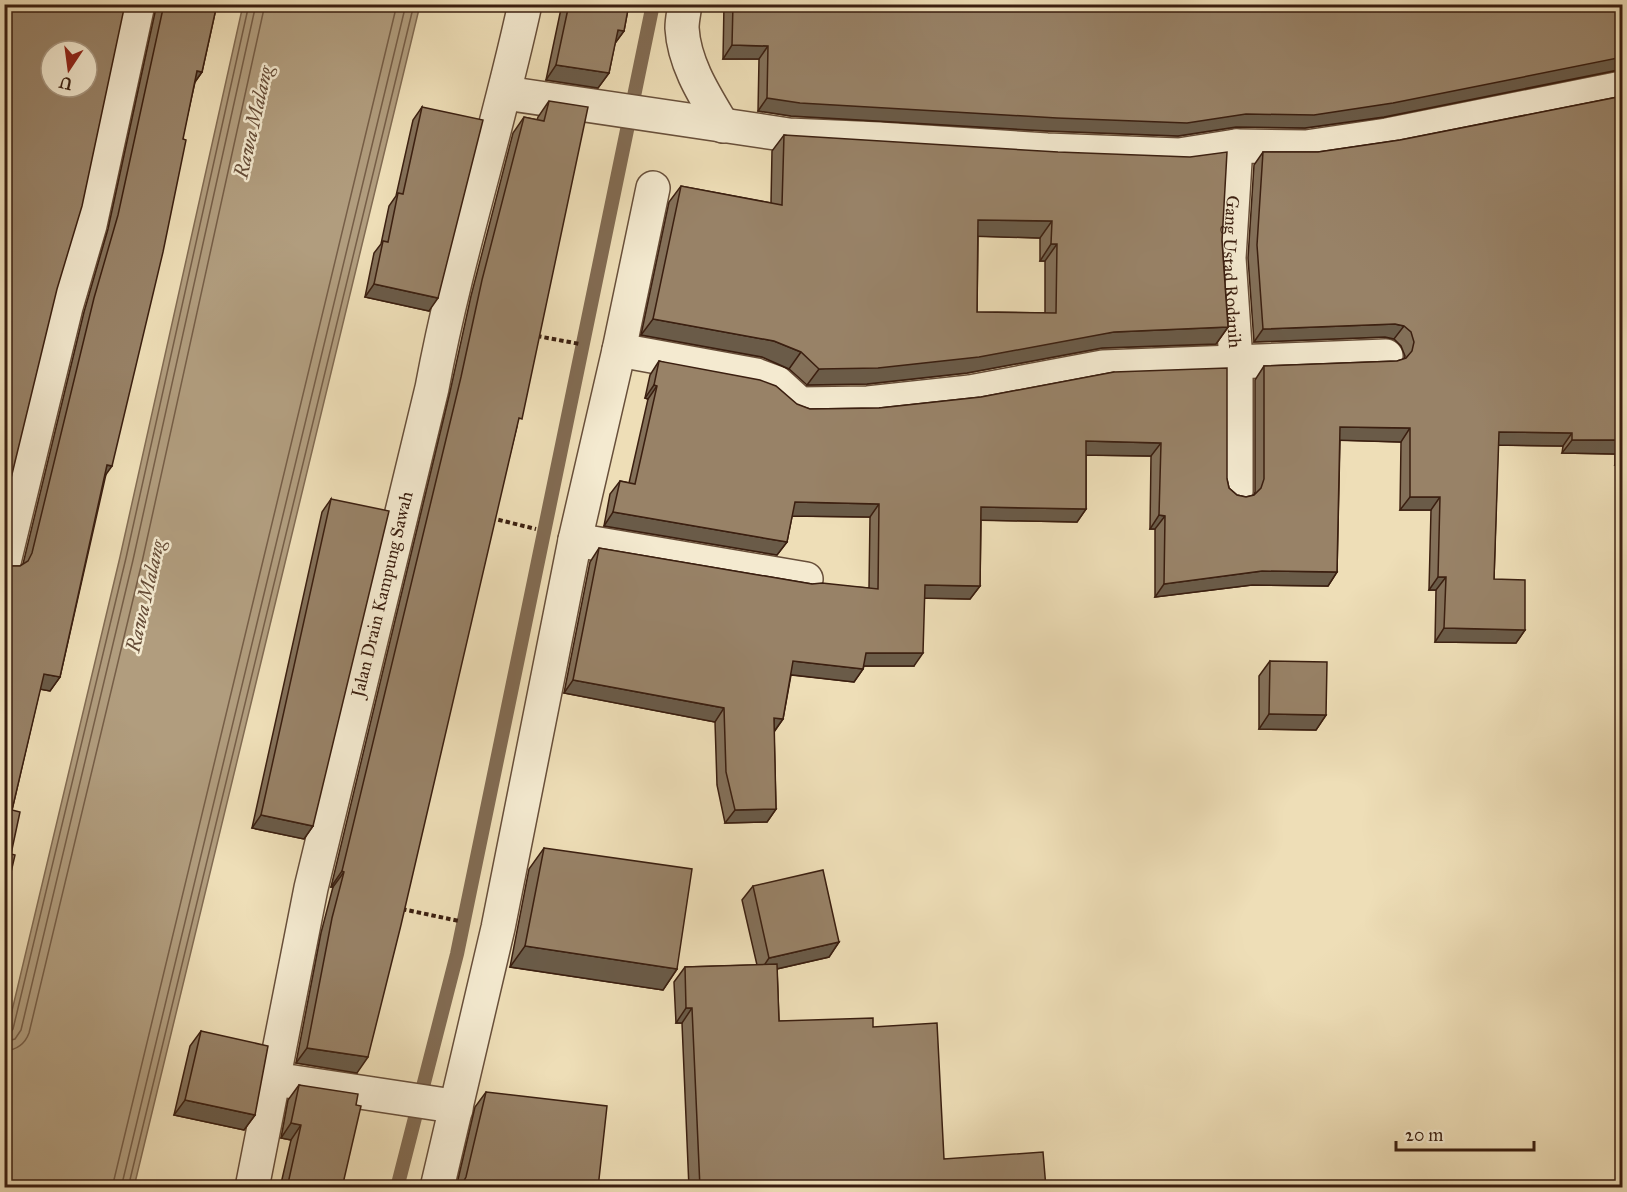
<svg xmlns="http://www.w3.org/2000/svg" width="1627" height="1192" font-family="'IM FELL Great Primer',serif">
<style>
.water{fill:#b19d7e;stroke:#826b52;stroke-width:1.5}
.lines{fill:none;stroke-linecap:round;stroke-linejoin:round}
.shore{stroke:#765e47;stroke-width:1.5}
.stream{stroke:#826b52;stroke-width:14}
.minor-casing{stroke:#684f3a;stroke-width:36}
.path{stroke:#3b1f10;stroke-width:4;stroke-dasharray:4.5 3;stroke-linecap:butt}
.minor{stroke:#f4ead0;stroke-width:33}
.wall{fill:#837059;stroke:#3b1f10;stroke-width:1.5;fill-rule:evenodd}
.shaded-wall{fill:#6a5b48;stroke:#3b1f10;stroke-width:1.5}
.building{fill:#988267;stroke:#3b1f10;stroke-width:1.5;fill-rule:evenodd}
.labels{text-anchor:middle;stroke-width:5;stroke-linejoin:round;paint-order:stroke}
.street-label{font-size:18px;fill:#3b1f10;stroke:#f4ead0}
.water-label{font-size:20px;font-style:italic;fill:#644b36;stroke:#f4ead0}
</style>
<rect width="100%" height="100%" fill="#eedeb7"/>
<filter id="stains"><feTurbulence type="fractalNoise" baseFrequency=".00333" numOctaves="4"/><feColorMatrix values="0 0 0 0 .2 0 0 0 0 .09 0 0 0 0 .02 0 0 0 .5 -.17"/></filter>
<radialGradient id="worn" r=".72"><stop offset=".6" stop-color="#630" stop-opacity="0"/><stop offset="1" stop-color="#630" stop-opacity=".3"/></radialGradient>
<path class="water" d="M243 5H420L134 1187H5V1040L120 557Z"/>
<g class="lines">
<g class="shore">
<path d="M4 1034 10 1033 13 1029 126 558 249 4"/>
<path d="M4 1042 15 1039 21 1030 133 560 256 4"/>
<path d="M4 1051C17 1050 25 1044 29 1033L142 562 265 4"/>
<path d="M112 1188 397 4"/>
<path d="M121 1188 406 4"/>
<path d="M128 1188 414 4"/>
</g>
<path class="stream" d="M397 1188 457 954 653 4"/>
<g class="minor-casing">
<g id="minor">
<path d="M685 4C684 12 682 20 682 28 684 64 705 96 723 126"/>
<path d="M505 93 789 135 879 139 1047 150 1179 155 1236 146 1306 147 1387 135 1622 88"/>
<path id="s1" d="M1236 146 1229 258 1236 361V492"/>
<path d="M619 350 756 375 777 383 800 404 868 403 970 392 1103 367 1386 356"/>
<path d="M575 540 806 579"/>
<path d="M4 562 66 307 90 225 138 4"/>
<path d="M274 1079 446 1105 456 1109"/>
<path id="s2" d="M252 1188 311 888 432 388C456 258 497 133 525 4"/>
<path d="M437 1188 498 928 575 540 619 350 653 188"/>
</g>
</g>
<g class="path">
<path d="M537 336 580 344"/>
<path d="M491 518 536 529"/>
<path d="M402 909 459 921"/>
</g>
<use href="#minor" class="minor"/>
</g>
<g class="wall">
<path d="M156 4H217L202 72 195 82 60 677 50 691 40 689 12 810 11 854 9 566H20L23 564 84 312 108 229 156 8Z"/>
<path d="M562 4H629L624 31 615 43 609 73 598 88 546 80Z"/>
<path d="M724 4H1623V70H1618L1384 117 1305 128 1236 127 1178 136 1048 131 791 116 758 111 759 59H723Z"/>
<path d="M1623 96V465H1615V454L1562 453 1563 446 1498 445 1494 579 1525 630 1516 643 1435 642 1436 590H1429L1431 510H1400L1401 442 1340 440 1337 572 1328 586 1252 585 1155 597V529H1150L1151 456 1086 455V509L1077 522 981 520 980 586 970 599 924 598 914 666H864L863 669 854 682 791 675 783 719 774 732 776 809 767 822 725 823 717 785 715 722 564 693 590 562 599 548 812 584 869 588 870 517 792 516 787 542 777 555 604 526 610 494 620 481 629 483 648 399 645 398 650 375 659 361 810 409 879 408 981 397 1114 372 1227 479 1229 488 1237 495 1246 497 1254 495 1255 492V380L1264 366 1397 361 1404 359 1405 356 1401 346 1394 339 1385 337 1254 342 1248 258 1254 165 1263 152H1318L1400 140Z"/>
<path d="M549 101 517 426 357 1073 296 1063 321 933 333 887H331L450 392 471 296 513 133 524 117 537 120 538 117Z"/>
<path d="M422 107 429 311 365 297 374 253 381 244 389 206 396 196 413 120Z"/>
<path d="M784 135 1222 241 1228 327 1216 344 1102 348 967 373 867 384 807 385 789 369 762 357 641 335 669 202 681 186 771 203 772 151ZM978 236 1040 238V261H1045V313L977 312Z"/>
<path d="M331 499 313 826 304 839 252 828 322 512Z"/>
<path d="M1270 661 1326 715 1316 730 1259 729V676Z"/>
<path d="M544 848 677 969 663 990 510 967 529 869Z"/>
<path d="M753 886 839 942 829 957 777 969 779 1021 873 1027 944 1159 1046 1188H689L682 1023H676L674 982 685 967 757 965 742 900Z"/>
<path d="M201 1031 255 1115 244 1130 174 1115 190 1046Z"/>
<path d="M299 1085 356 1105 342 1188H280L291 1140 281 1138 288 1100Z"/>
<path d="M486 1092 598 1188H456L475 1107Z"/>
</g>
<g class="shaded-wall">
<path d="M618 30 624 31 613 46Z"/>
<path d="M732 45 768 46 759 59H723Z"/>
<path d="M1623 57V70H1618L1384 117 1305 128 1236 127 1178 136 1048 131 791 116 758 111 767 98Z"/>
<path d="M556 65 609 73 598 88 546 80Z"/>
<path d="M197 71 202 72 192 86Z"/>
<path d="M978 220 1052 221 1040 238 967 236Z"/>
<path d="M1051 244H1057L1045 261H1040Z"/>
<path d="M374 284 438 298 429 311 365 297Z"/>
<path d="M653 319 774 341 801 352 789 369 762 357 641 335Z"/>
<path d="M1395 324 1404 326 1394 339 1385 337 1254 342 1263 329Z"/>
<path d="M1228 327 1216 344 1102 348 967 373 867 384 807 385 819 369 1114 332Z"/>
<path d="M654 385 657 386 648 399 645 398Z"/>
<path d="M1340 427 1410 428 1401 442 1331 440Z"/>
<path d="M1499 432 1572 433 1563 446 1489 445Z"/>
<path d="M1572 440H1623V443L1615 454 1562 453Z"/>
<path d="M1086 441 1161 443 1151 456 1077 455Z"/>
<path d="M1623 454V465H1615Z"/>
<path d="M107 465 112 466 102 480Z"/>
<path d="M1410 497H1440L1431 510H1400Z"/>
<path d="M795 502 879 504 870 517 786 516Z"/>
<path d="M981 507 1086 509 1077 522 971 520Z"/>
<path d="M613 512 787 542 777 555 604 526Z"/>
<path d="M1159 515 1165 516 1155 529H1150Z"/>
<path d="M1262 571 1337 572 1328 586 1252 585 1155 597 1164 584Z"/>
<path d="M1438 577H1446L1436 590H1429Z"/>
<path d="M925 585 980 586 970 599 915 598Z"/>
<path d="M1444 628 1525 630 1516 643 1435 642Z"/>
<path d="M866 653H923L914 666H857Z"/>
<path d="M793 661 863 669 854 682 784 674Z"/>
<path d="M44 674 60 677 50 691 34 688Z"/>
<path d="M573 680 724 708 715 722 564 693Z"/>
<path d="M1269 714 1326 715 1316 730 1259 729Z"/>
<path d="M774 718 783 719 773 733Z"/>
<path d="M776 809 767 822 725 823 735 810Z"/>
<path d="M261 815 313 826 304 839 252 828Z"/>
<path d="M342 871 344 872 333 887H331Z"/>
<path d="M839 942 829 957 759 973 769 958Z"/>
<path d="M525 946 677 969 663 990 510 967Z"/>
<path d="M686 1008H692L682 1023H676Z"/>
<path d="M307 1048 368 1057 357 1073 296 1063Z"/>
<path d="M185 1100 255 1115 244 1130 174 1115Z"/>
<path d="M291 1123 301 1125 291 1140 281 1138Z"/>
</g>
<g class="building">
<path d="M4 4H125L82 206 57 289 4 507ZM51 51H87V87H51Z"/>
<path d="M164 4H217L202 72 197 71 183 139 186 140 163 252 112 466 107 465 60 677 44 674 12 810 20 812 11 854 15 855 6 894 4 893V564L9 566H20L28 561 32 553 94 298 118 215Z"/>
<path d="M569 4H629L624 31 618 30 609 73 556 65Z"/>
<path d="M733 4H1623V57L1393 103 1314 115 1246 114 1187 123 1057 118 800 103 767 98 768 46 732 45Z"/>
<path d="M1623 96V440H1572V433L1499 432 1494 579 1525 580V630L1444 628 1446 577H1438L1440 497H1410V428L1340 427 1337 572 1262 571 1164 584 1165 516 1159 515 1161 443 1086 441V509L981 507 980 586 925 585 923 653H866L863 669 793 661 783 719 774 718 776 809 735 810 726 772 724 708 573 680 599 548 812 584 822 583 878 589 879 504 795 502 787 542 613 512 620 481 635 484 657 386 654 385 659 361 760 380 776 386 797 404 810 409 879 408 981 397 1114 372 1227 368V479L1229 488 1237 495 1246 497 1254 495 1261 488 1264 479V366L1397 361 1406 358 1412 351 1414 342 1411 332 1404 326 1395 324 1263 329 1257 245 1263 152H1318L1400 140Z"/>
<path d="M549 101 588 107 522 419 519 418 401 925 368 1057 307 1048 332 918 344 872 342 871 461 377 482 280 524 117 544 121Z"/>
<path d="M422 107 483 120 438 298 374 284 383 241 388 242 398 193 403 194Z"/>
<path d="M784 135 1058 152 1190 157 1227 152 1222 241 1228 327 1114 332 979 357 878 368 819 369 801 352 774 341 653 319 681 186 782 205ZM978 220 1052 221 1051 244H1057L1056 313 977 312Z"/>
<path d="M331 499 389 511 313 826 261 815Z"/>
<path d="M1270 661 1327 662 1326 715 1269 714Z"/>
<path d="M544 848 692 869 677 969 525 946Z"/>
<path d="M823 870 839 942 769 958 753 886Z"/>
<path d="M777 964 779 1021 873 1018V1027L937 1023 944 1159 1043 1152 1046 1188H700L692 1008H686L685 967Z"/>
<path d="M201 1031 268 1046 255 1115 185 1100Z"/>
<path d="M299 1085 358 1094 356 1105 361 1106 342 1188H287L301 1125 291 1123Z"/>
<path d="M486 1092 607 1106 598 1188H458L461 1186 466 1177Z"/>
</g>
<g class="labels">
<g class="street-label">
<text dy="6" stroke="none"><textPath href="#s1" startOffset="126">Gang Ustad Rodanih</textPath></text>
<text dy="6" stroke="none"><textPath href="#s2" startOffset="608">Jalan Drain Kampung Sawah</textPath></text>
</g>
<g class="water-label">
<text transform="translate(253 122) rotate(-77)" y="7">Rawa Malang</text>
<text transform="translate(145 596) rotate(-77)" y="7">Rawa Malang</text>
</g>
</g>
<rect width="1627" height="1192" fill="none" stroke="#eedeb7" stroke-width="24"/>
<rect x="6" y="6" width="1615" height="1180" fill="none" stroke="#3b1f10" stroke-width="3"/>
<rect x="12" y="12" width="1603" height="1168" fill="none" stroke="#3b1f10" stroke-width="1.5"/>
<g transform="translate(69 69) rotate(193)"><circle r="28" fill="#f4ead0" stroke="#aa9983" stroke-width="1.5"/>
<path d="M0-4.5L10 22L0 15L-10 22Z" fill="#8f2418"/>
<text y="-9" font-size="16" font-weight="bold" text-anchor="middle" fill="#3b1f10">U</text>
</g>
<path d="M1396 1141v9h138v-9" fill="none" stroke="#3b1f10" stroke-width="3"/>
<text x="1405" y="1141" font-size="18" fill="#3b1f10" stroke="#f4ead0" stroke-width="4.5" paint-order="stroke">20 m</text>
<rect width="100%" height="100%" filter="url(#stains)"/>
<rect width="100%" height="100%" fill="url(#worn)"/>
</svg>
